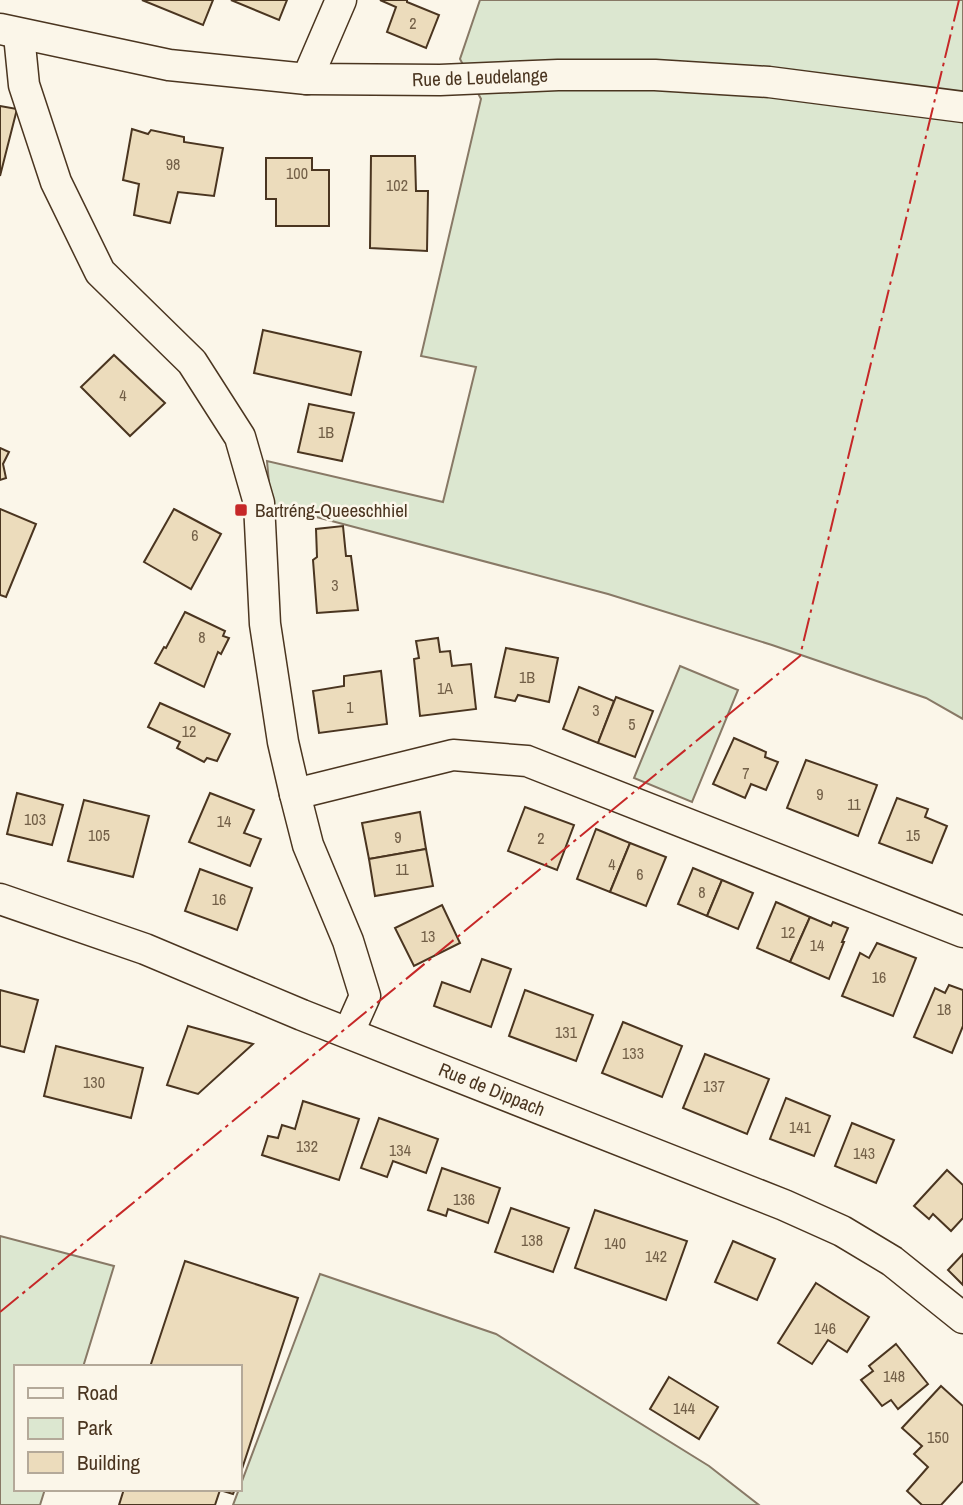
<svg xmlns="http://www.w3.org/2000/svg" width="963" height="1505" font-family="'Archivo Narrow',sans-serif">
<style>
.green{fill:#dce7d0;stroke:#887966;stroke-width:2}
.building{fill:#ecdcbc;stroke:#4a3520;stroke-width:2}
.lines{fill:none;stroke-linecap:round;stroke-linejoin:round}
.minor-casing{stroke:#4a3520;stroke-width:33}
.minor{stroke:#fbf6e9;stroke-width:30}
.power{stroke:#c62828;stroke-width:2;stroke-dasharray:24 5 3.5 5;stroke-linecap:butt}
.poi-dot{fill:#c62828;stroke:#fbf6e9;stroke-width:2.5}
.labels{text-anchor:middle;stroke-width:5;stroke-linejoin:round;paint-order:stroke}
.number-label{font-size:16px;fill:#725f47}
.street-label{font-size:19px;fill:#4a3520;stroke:#fbf6e9}
.poi-label{font-size:19px;fill:#4a3520;stroke:#fbf6e9;text-anchor:start}
</style>
<rect width="100%" height="100%" fill="#fbf6e9"/>
<g class="green">
<path d="M480 0H963V719L926 698 772 645 608 594 271 505 267 461 443 502 476 367 421 356 481 99 460 59Z"/>
<path d="M680 666 738 690 692 802 634 778Z"/>
<path d="M0 1236 114 1266 83 1367H16V1489H45L40 1505H0Z"/>
<path d="M320 1274 496 1334 709 1466 759 1505H233Z"/>
</g>
<g class="building">
<path d="M142 0H213L203 25Z"/>
<path d="M231 0H287L279 20Z"/>
<path d="M380 0H407V2L439 15 426 48 387 32 396 7Z"/>
<path d="M0 106 17 109 0 176Z"/>
<path d="M132 129 148 134 151 130 184 137V142L223 148 214 196 178 192 170 223 134 215 139 184 123 180Z"/>
<path d="M371 156H415L416 191H428L427 251 370 248Z"/>
<path d="M266 158H312V170H329V226H276V199H266Z"/>
<path d="M263 330 361 352 351 395 254 373Z"/>
<path d="M114 355 165 403 130 436 81 387Z"/>
<path d="M309 404 354 413 342 461 298 452Z"/>
<path d="M0 448 9 452 3 464 6 478 0 480Z"/>
<path d="M0 509 36 524 6 597 0 595Z"/>
<path d="M174 509 221 534 191 589 144 562Z"/>
<path d="M343 526 346 556H351L358 610 317 613 313 560 317 557 316 529Z"/>
<path d="M185 612 225 631 223 636 229 638 221 654 218 652 204 687 155 663 164 647 166 648Z"/>
<path d="M438 638 440 652 450 651 452 666 471 664 476 709 420 716 414 659 419 658 416 641Z"/>
<path d="M506 648 558 658 549 702 518 695 515 701 495 697Z"/>
<path d="M381 671 387 724 319 733 313 691 344 686V676Z"/>
<path d="M579 687 614 701 598 743 563 729Z"/>
<path d="M616 697 653 711 635 757 598 743Z"/>
<path d="M160 703 230 734 217 761 207 758 204 762 177 748 180 742 148 727Z"/>
<path d="M734 738 766 752 765 757 778 762 766 790 751 784 745 798 713 784Z"/>
<path d="M806 760 877 785 858 836 787 808Z"/>
<path d="M17 793 63 805 52 845 7 834Z"/>
<path d="M210 793 254 810 244 833 261 839 250 866 189 842Z"/>
<path d="M897 798 928 809 925 817 947 826 932 863 879 843Z"/>
<path d="M84 800 149 816 133 877 68 861Z"/>
<path d="M525 807 574 825 557 870 508 851Z"/>
<path d="M420 812 426 849 369 859 362 823Z"/>
<path d="M596 829 630 843 610 892 577 879Z"/>
<path d="M630 843 666 857 646 906 610 892Z"/>
<path d="M426 849 433 886 375 896 369 859Z"/>
<path d="M693 868 722 880 707 916 678 904Z"/>
<path d="M200 869 252 888 237 930 185 911Z"/>
<path d="M722 880 753 893 738 929 707 916Z"/>
<path d="M776 902 810 917 790 962 757 948Z"/>
<path d="M442 905 460 943 414 966 395 928Z"/>
<path d="M810 917 831 926 833 922 848 928 842 942H844L829 979 790 962Z"/>
<path d="M877 943 916 958 893 1016 842 996 860 953 869 958Z"/>
<path d="M482 959 511 969 491 1027 434 1006 442 982 470 992Z"/>
<path d="M949 985 963 990V1026L952 1053 914 1037 935 988 945 993Z"/>
<path d="M0 990 38 1000 24 1052 0 1046Z"/>
<path d="M525 990 593 1015 576 1061 509 1036Z"/>
<path d="M623 1022 682 1046 662 1097 602 1073Z"/>
<path d="M188 1026 253 1044 198 1094 167 1085Z"/>
<path d="M56 1046 143 1068 131 1118 44 1096Z"/>
<path d="M705 1054 769 1079 747 1134 683 1108Z"/>
<path d="M786 1098 830 1116 814 1156 770 1139Z"/>
<path d="M303 1101 359 1119 339 1180 262 1155 268 1136 278 1138 282 1125 295 1129Z"/>
<path d="M379 1118 438 1139 426 1173 393 1161 387 1177 361 1168Z"/>
<path d="M852 1123 894 1140 876 1183 835 1166Z"/>
<path d="M442 1168 500 1188 488 1223 448 1209 446 1216 428 1210Z"/>
<path d="M947 1170 963 1185V1218L951 1231 933 1214 929 1219 914 1206Z"/>
<path d="M511 1208 569 1228 553 1272 495 1252Z"/>
<path d="M595 1210 687 1241 666 1300 575 1268Z"/>
<path d="M733 1241 775 1259 757 1300 715 1282Z"/>
<path d="M963 1254V1285L948 1270Z"/>
<path d="M185 1261 298 1298 240 1475V1367H150Z"/>
<path d="M816 1283 869 1317 847 1352 828 1340 812 1364 778 1343Z"/>
<path d="M896 1344 928 1384 898 1409 891 1400 882 1406 861 1380 873 1371 869 1366Z"/>
<path d="M669 1377 718 1407 699 1439 650 1409Z"/>
<path d="M941 1386 963 1406V1481L941 1505H922L907 1491 928 1467 914 1454 922 1446 902 1428Z"/>
<path d="M124 1489H235L233 1494 220 1490 215 1505H119Z"/>
</g>
<g class="lines">
<g class="minor-casing">
<g id="minor">
<path d="M0 29 169 65 307 79 440 80 558 75H655L769 82 963 107"/>
<path d="M19 35 24 85 56 182 100 272 192 362 240 437 259 503 265 624 283 742 295 794 308 845 348 941 365 996 349 1032"/>
<path d="M307 79 341 0"/>
<path d="M295 794 453 755 527 761 963 932"/>
<path d="M0 899 145 949 302 1015 784 1205 842 1231 892 1261 963 1318"/>
</g>
</g>
<use href="#minor" class="minor"/>
<path class="power" d="M0 1312 800 656 959 0"/>
</g>
<rect class="poi-dot" x="234" y="503" width="14" height="14" rx="3.5"/>
<g class="labels">
<g class="number-label">
<text x="413" y="29">2</text>
<text x="173" y="170">98</text>
<text x="297" y="179">100</text>
<text x="397" y="191">102</text>
<text x="123" y="401">4</text>
<text x="326" y="438">1B</text>
<text x="195" y="541">6</text>
<text x="335" y="591">3</text>
<text x="202" y="643">8</text>
<text x="527" y="683">1B</text>
<text x="445" y="694">1A</text>
<text x="350" y="713">1</text>
<text x="596" y="716">3</text>
<text x="632" y="730">5</text>
<text x="189" y="737">12</text>
<text x="746" y="779">7</text>
<text x="820" y="800">9</text>
<text x="854" y="810">11</text>
<text x="35" y="825">103</text>
<text x="224" y="827">14</text>
<text x="99" y="841">105</text>
<text x="913" y="841">15</text>
<text x="398" y="843">9</text>
<text x="541" y="844">2</text>
<text x="612" y="870">4</text>
<text x="402" y="875">11</text>
<text x="640" y="880">6</text>
<text x="702" y="898">8</text>
<text x="219" y="905">16</text>
<text x="788" y="938">12</text>
<text x="428" y="942">13</text>
<text x="817" y="951">14</text>
<text x="879" y="983">16</text>
<text x="944" y="1015">18</text>
<text x="566" y="1038">131</text>
<text x="633" y="1059">133</text>
<text x="94" y="1088">130</text>
<text x="714" y="1092">137</text>
<text x="800" y="1133">141</text>
<text x="307" y="1152">132</text>
<text x="400" y="1156">134</text>
<text x="864" y="1159">143</text>
<text x="464" y="1205">136</text>
<text x="532" y="1246">138</text>
<text x="615" y="1249">140</text>
<text x="656" y="1262">142</text>
<text x="825" y="1334">146</text>
<text x="894" y="1382">148</text>
<text x="684" y="1414">144</text>
<text x="938" y="1443">150</text>
</g>
<g class="street-label">
<text transform="translate(480 77) rotate(-2)" y="7">Rue de Leudelange</text>
<text transform="translate(492 1089) rotate(22)" y="7">Rue de Dippach</text>
</g>
<g class="poi-label">
<text x="255" y="517">Bartréng-Queeschhiel</text>
</g>
</g>
<rect x="14" y="1365" width="228" height="126" fill="#fbf6e9" stroke="#b4a999" stroke-width="2"/>
<rect x="28" y="1388" width="35" height="10" fill="#fbf6e9" stroke="#b4a999" stroke-width="2"/>
<text x="77" y="1400" font-size="21" fill="#4a3520">Road</text>
<rect x="28" y="1418" width="35" height="21" fill="#dce7d0" stroke="#b4a999" stroke-width="2"/>
<text x="77" y="1435" font-size="21" fill="#4a3520">Park</text>
<rect x="28" y="1452" width="35" height="21" fill="#ecdcbc" stroke="#b4a999" stroke-width="2"/>
<text x="77" y="1470" font-size="21" fill="#4a3520">Building</text>
</svg>
